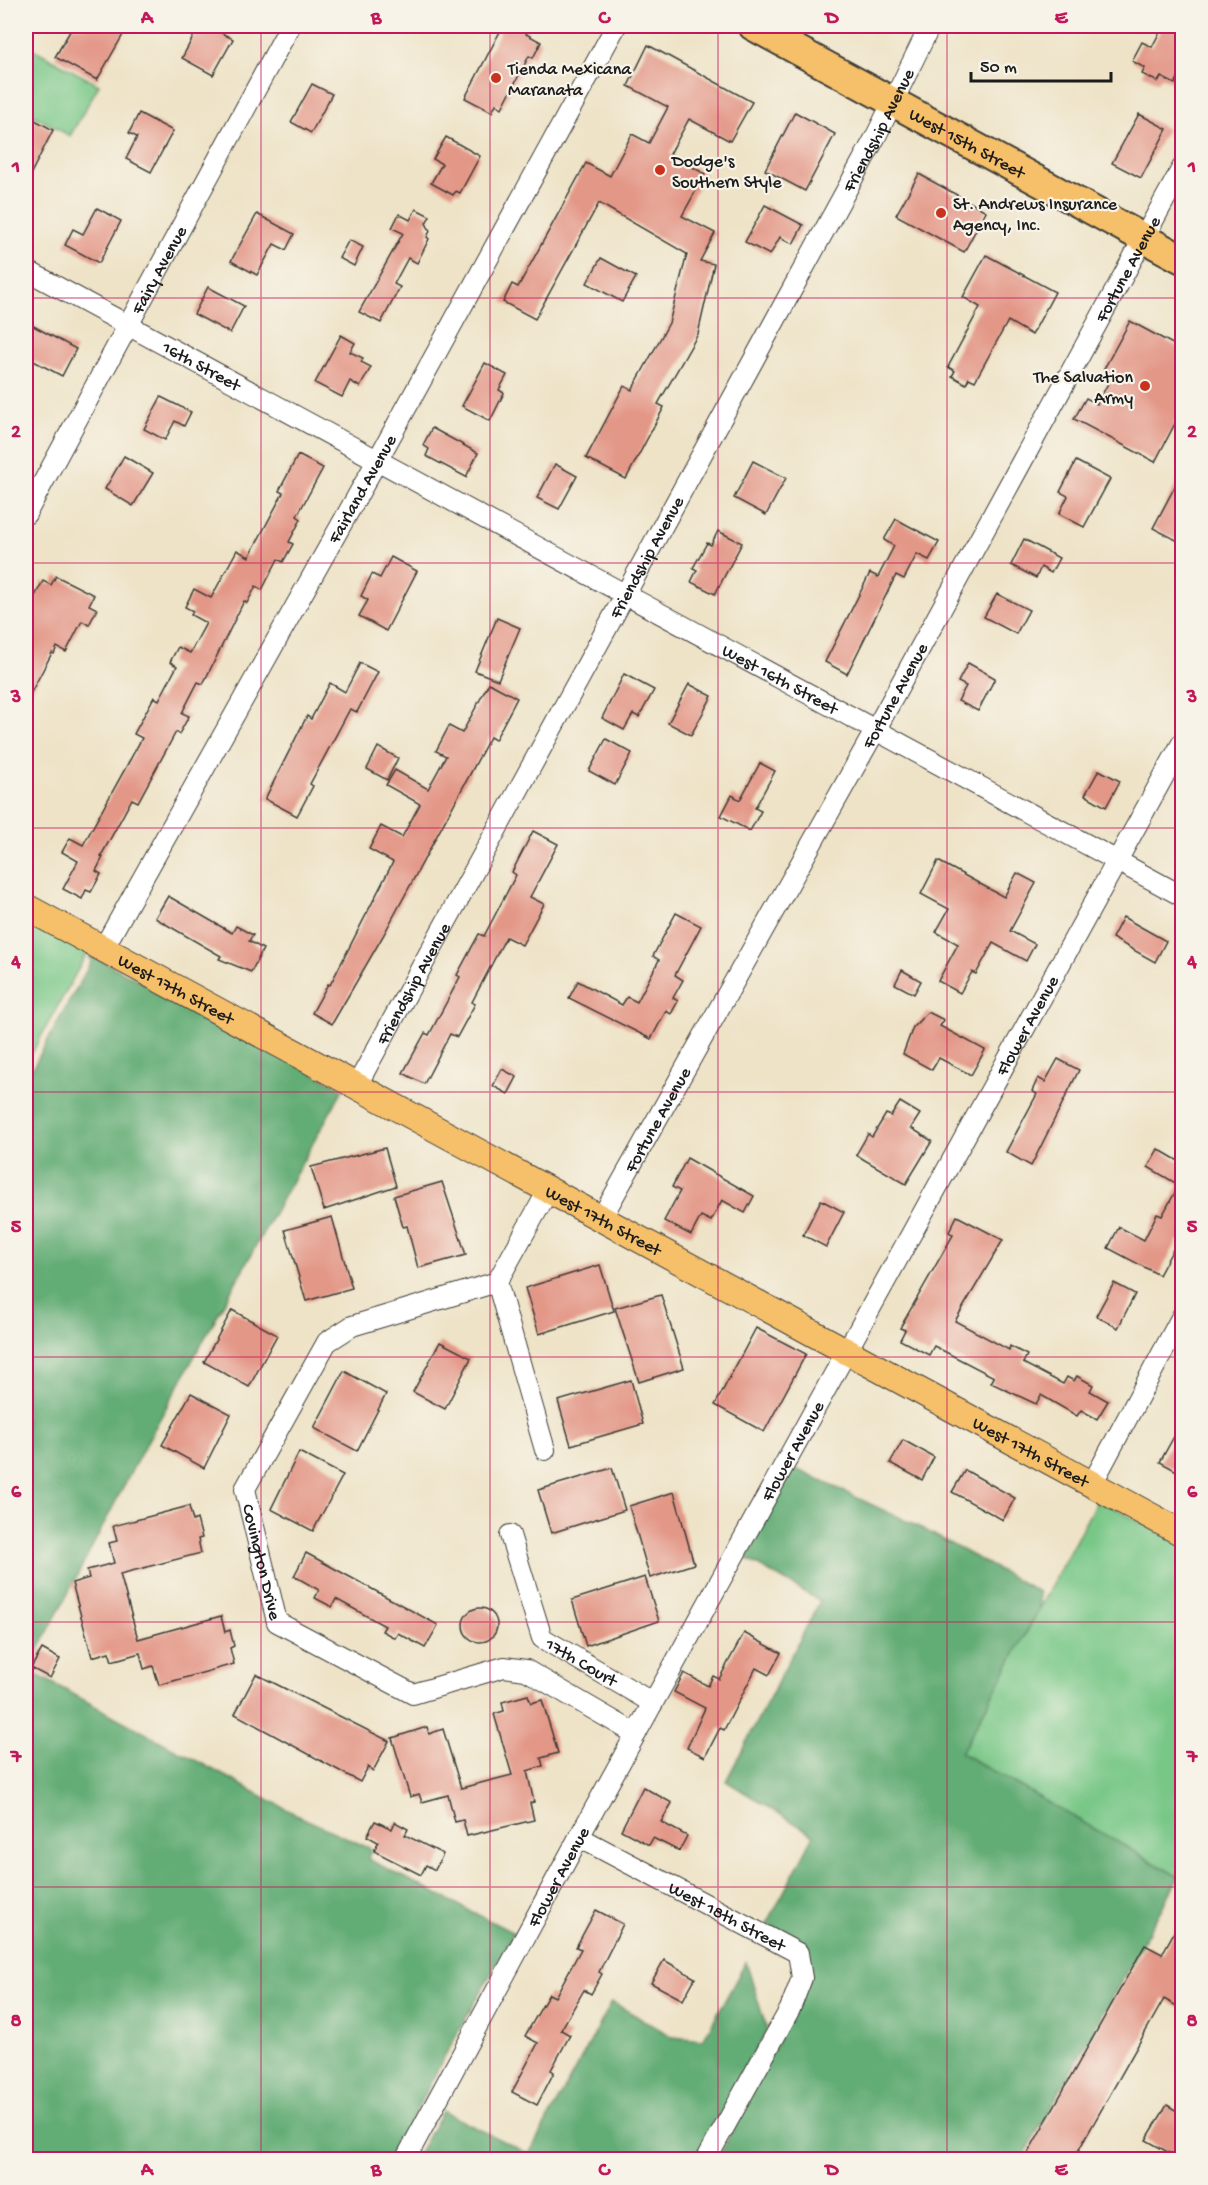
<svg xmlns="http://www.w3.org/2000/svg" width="1208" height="2185" font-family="'Gochi Hand',sans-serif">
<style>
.green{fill:#78c787;stroke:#4a7252;stroke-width:1.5}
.forest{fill:#62ac74;stroke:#3f6448;stroke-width:1.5}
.building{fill:#e39787}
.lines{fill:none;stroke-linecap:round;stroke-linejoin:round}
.minor-casing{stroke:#3c3a36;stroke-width:22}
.major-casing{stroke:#3c3a36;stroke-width:28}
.highway-casing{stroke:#3c3a36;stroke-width:32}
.minor{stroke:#fff;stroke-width:20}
.major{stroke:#f6c06b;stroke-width:26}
.highway{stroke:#f6c06b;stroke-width:28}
.grid{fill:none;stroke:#c2185b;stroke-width:1.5;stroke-opacity:0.55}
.poi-dot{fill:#c8321e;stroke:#f7f3e8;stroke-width:2}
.labels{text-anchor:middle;stroke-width:4.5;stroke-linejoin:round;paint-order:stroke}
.poi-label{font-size:18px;fill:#1c1c1c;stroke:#f7f3e8;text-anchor:start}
.street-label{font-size:18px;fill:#1c1c1c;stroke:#f7f3e8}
.neatline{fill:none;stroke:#c2185b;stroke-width:2}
.grid-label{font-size:20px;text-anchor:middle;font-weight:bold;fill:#c2185b}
</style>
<rect width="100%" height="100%" fill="#f7f3e8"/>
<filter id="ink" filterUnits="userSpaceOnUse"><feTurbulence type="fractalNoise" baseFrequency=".0167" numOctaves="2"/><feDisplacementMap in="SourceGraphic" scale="12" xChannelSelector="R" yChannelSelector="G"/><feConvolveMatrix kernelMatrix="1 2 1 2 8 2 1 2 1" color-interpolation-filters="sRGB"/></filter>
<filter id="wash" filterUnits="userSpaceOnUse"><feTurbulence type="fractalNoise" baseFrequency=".008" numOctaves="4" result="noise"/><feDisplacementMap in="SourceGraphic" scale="24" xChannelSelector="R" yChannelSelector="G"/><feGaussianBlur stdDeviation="1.35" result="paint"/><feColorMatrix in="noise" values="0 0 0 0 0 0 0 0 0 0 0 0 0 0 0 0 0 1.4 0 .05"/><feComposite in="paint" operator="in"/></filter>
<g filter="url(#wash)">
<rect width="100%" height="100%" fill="#eee3c7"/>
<g class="green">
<path d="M26 45 99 85 70 136 26 111Z"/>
<path d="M26 917 88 951 26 1064Z"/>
<path d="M1098 1499 1182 1545V1872L1179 1877 961 1753Z"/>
</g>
<g class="forest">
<path d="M89 954 343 1089 142 1451 28 1670 303 1818 371 1849 368 1859 514 1933 443 2059 391 2159 26 2160V1080L91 962Z"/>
<path d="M794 1468 923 1529 1039 1592V1609L961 1753 1179 1877 1022 2159 717 2160 812 1975C805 1937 799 1941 767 1924L814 1835 726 1781 820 1601 744 1557Z"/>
<path d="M746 1962 767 2030 696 2159 415 2160 442 2111 529 2154 612 2002 673 2037 703 2040Z"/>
</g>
<g id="blocks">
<g class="building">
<path d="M73 26H128L97 80 55 57Z"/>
<path d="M199 26H208L233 39 213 75 182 58Z"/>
<path d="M503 26H520L528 30 526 34 541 42 533 58 529 56 502 108 496 104 492 112 465 98Z"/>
<path d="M1163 26H1182V70L1175 84 1161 77 1158 82 1142 74 1145 68 1132 61 1142 42 1152 47Z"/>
<path d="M648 45 752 102 730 141 689 119 670 154 705 174 682 216 715 233 700 261 714 264 698 334 658 404 664 407 626 479 586 458 624 386 632 390 669 323 687 254 599 203 535 319 503 302 512 284 518 287 586 163 610 176 632 134 649 143 668 107 628 86Z"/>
<path d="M312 84 332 94 311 133 291 122Z"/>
<path d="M795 112 835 134 805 191 765 170Z"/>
<path d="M139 113 173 131 151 172 126 159 137 137 129 133Z"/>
<path d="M1139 114 1167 129 1141 178 1112 163Z"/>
<path d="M26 115 53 130 26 183Z"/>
<path d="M446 137 480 156 460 193 456 191 453 195 431 183 442 164 433 159Z"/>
<path d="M919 174 986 211 964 252 896 215Z"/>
<path d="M765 205 803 225 793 244 780 237 770 255 745 242Z"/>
<path d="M97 208 121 221 99 263 65 245 73 229 83 234Z"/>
<path d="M416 209 430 216 426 223 430 231 427 237 429 239 417 263 408 258 394 284 400 287 381 323 359 312 403 233 392 228 399 214 410 220Z"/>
<path d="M257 214 294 234 286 250 274 244 257 275 231 261Z"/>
<path d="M349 240 363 247 354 266 339 258Z"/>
<path d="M986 255 1055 292 1032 335 1008 321 975 381 969 378 966 384 952 376 955 371 948 367 980 307 963 297Z"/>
<path d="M601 258 636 277 622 302 587 283Z"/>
<path d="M208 287 244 306 230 333 194 314Z"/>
<path d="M1130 321 1182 349V410L1155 462 1074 419 1086 398 1097 404 1113 374 1104 369Z"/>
<path d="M26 322 76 349 62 376 26 357Z"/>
<path d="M341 335 355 343 350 352 363 358 361 362 371 367 360 387 350 381 342 397 315 383Z"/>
<path d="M485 363 507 375 499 390 504 393 490 421 462 406Z"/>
<path d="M161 397 191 412 184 426 175 421 165 440 144 429Z"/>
<path d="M432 428 478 453 466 477 426 456 429 449 423 445Z"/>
<path d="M298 455 323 468 297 516 301 519 289 542 293 544 283 562 278 559 262 590 256 586 247 603 244 601 203 684 198 682 182 713 189 716 179 734 176 732 138 802 132 799 101 856 103 857 96 871 101 874 91 892 86 890 82 899 63 889 78 861 62 852 70 838 83 845 142 738 134 734 154 697 159 700 177 666 170 662 178 647 190 653 206 623 191 615 193 611 185 607 194 589 211 598 237 550 249 557 283 493 279 491Z"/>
<path d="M124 456 153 473 133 506 105 489Z"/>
<path d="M753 461 786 478 766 515 734 498Z"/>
<path d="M1076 461 1110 479 1084 527 1059 514 1068 496 1060 492Z"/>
<path d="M555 464 577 476 559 509 537 498Z"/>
<path d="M1182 473V543L1153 528Z"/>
<path d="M896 519 939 542 929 560 917 554 904 579 896 575 847 674 825 662 870 573 878 577 894 546 884 540Z"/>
<path d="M718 531 742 543 715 594 691 582 697 570 693 568 707 543 711 545Z"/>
<path d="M1024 539 1059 558 1051 573 1041 567 1036 578 1011 565Z"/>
<path d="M391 557 417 571 386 631 359 616 368 600 361 596 372 574 380 578Z"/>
<path d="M56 576 94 595 89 605 97 609 89 625 82 621 66 652 57 647 54 654 52 653 26 702V613L43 581 51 585Z"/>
<path d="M997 594 1029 610 1016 634 984 617Z"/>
<path d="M497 618 520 628 498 680 475 671Z"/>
<path d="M360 663 378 672 357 712 350 709 310 784 313 786 297 816 265 799 307 716 311 719 330 683 345 692Z"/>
<path d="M968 663 995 678 978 711 958 701 966 686 958 682Z"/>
<path d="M624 674 654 690 639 717 633 714 624 730 602 718Z"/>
<path d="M489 683 517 698 495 740 490 737 383 936 332 1024 312 1013 328 984 330 985 393 862 369 849 381 826 402 837 420 804 386 785 395 770 428 789 446 756 436 751 449 726 462 733Z"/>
<path d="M689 684 712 696 691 735 668 723Z"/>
<path d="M606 739 632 753 615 785 589 771Z"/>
<path d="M378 747 398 758 387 780 367 769Z"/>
<path d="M760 763 775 771 755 808 761 811 750 831 721 816 732 795 740 800Z"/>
<path d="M1099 770 1120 781 1106 807 1085 795Z"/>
<path d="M533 831 558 844 530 897 544 904 522 945 506 937 472 1002 475 1004 457 1037 450 1034 424 1084 403 1073 425 1033 429 1035 460 977 457 975 479 934 484 936 516 875 512 872Z"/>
<path d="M938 861 1004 897 1017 873 1036 883 1010 931 1035 944 1026 961 993 943 976 974 972 972 960 993 938 981 958 944 936 932 949 909 921 894Z"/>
<path d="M168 896 232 933 236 926 253 935 249 941 263 949 251 972 219 959 221 956 155 918Z"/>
<path d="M676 913 701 926 675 975 683 980 673 998 678 1001 671 1014 666 1011 651 1039 569 998 578 981 622 1005 627 997 637 1002 659 960 653 956Z"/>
<path d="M1123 917 1166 941 1155 962 1112 938Z"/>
<path d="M902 970 921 981 914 994 895 984Z"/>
<path d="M928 1012 944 1020 940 1026 985 1050 971 1075 939 1058 932 1070 903 1054 913 1027Z"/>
<path d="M1058 1059 1079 1070 1031 1166 1006 1152 1037 1094 1032 1091 1038 1078 1045 1082Z"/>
<path d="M502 1069 517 1077 508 1094 493 1086Z"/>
<path d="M900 1102 920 1114 911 1128 932 1141 906 1184 856 1155 868 1134 872 1137 886 1114 891 1116Z"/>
<path d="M385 1148 396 1186 324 1210 311 1167Z"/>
<path d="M1158 1149 1182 1163V1243L1178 1240 1159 1275 1108 1248 1119 1227 1144 1240 1157 1214 1162 1216 1179 1185 1148 1167Z"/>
<path d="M687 1158 754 1196 745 1213 722 1200 711 1221 701 1216 691 1235 664 1221 680 1191 672 1187Z"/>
<path d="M442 1182 466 1255 418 1268 407 1226 403 1227 394 1196Z"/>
<path d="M821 1200 844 1212 826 1247 803 1235Z"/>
<path d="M957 1216 1003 1240 955 1321 1009 1350 1010 1346 1027 1355 1023 1363 1063 1384 1067 1377 1074 1381 1077 1376 1093 1385 1090 1391 1108 1401 1097 1419 1081 1410 1077 1416 1041 1395 1036 1404 991 1383 994 1377 934 1346 929 1355 900 1340 905 1330 900 1328 953 1235 949 1232Z"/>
<path d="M332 1217 352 1288 306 1301 285 1230Z"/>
<path d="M600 1265 614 1311 539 1334 525 1288Z"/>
<path d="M1114 1283 1135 1294 1118 1328 1096 1316Z"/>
<path d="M661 1295 684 1368 639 1382 615 1308Z"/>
<path d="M232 1310 277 1335 249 1387 204 1362Z"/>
<path d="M756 1328 806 1354 764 1432 715 1405Z"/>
<path d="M440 1342 471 1358 445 1409 413 1392Z"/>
<path d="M344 1371 386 1394 357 1451 314 1428Z"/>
<path d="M631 1380 643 1424 571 1445 558 1401Z"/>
<path d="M191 1393 231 1414 204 1468 162 1445Z"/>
<path d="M1182 1422V1474L1160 1462Z"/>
<path d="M903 1440 934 1457 922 1480 890 1463Z"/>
<path d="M299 1452 343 1475 313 1531 271 1509Z"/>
<path d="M612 1468 625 1510 551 1533 538 1490Z"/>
<path d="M965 1470 1015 1498 1003 1520 952 1492Z"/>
<path d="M674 1492 694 1564 650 1578 629 1506Z"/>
<path d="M189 1506 193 1521 197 1519 202 1538 198 1539 201 1553 120 1574 138 1639 221 1616 225 1632 230 1630 234 1646 230 1648 234 1664 159 1685 153 1666 144 1669 140 1653 112 1661 109 1652 92 1657 72 1583 89 1578 87 1570 114 1563 109 1543 117 1541 113 1526Z"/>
<path d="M306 1553 438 1625 425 1648 398 1633 395 1638 382 1631 385 1626 336 1599 332 1607 315 1598 319 1590 294 1576Z"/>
<path d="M645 1577 659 1621 586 1646 572 1600Z"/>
<circle cx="480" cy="1625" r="17"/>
<path d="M744 1633 781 1653 769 1675 756 1668 724 1730 720 1728 705 1757 687 1748 705 1708 674 1692 684 1673 708 1686 713 1676 719 1679Z"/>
<path d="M42 1649 60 1659 50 1678 31 1668Z"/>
<path d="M256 1674 389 1741 373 1771 368 1767 360 1782 235 1714Z"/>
<path d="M528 1695 531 1703 542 1700 558 1753 541 1758 543 1766 527 1771 534 1802 530 1803 534 1820 467 1836 463 1820 455 1822 448 1795 422 1802 419 1794 410 1797 392 1738 427 1727 429 1734 443 1729 461 1788 512 1775 494 1714 504 1711 502 1702Z"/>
<path d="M643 1787 672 1803 661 1822 687 1836 679 1851 653 1838 649 1845 621 1830Z"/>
<path d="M375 1821 392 1829 395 1822 408 1829 405 1835 443 1854 435 1870 426 1865 421 1875 374 1851 378 1842 367 1836Z"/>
<path d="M596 1910 623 1924 599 1972 602 1974 591 1994 584 1990 561 2030 570 2035 551 2070 554 2072 537 2105 512 2092 538 2043 525 2036 549 1994 555 1997 581 1949 576 1947Z"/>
<path d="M1182 1918V2009L1164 1999 1073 2160H1024L1145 1945 1162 1954Z"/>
<path d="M664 1960 695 1978 683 2000 651 1983Z"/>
<path d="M1167 2105 1182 2114V2160L1146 2140Z"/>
</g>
</g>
</g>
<g filter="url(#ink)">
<use href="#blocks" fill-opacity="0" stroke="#3c3a36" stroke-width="1.5"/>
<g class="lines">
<g class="minor-casing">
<g id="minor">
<path id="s1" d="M26 270 1182 896"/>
<path id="s2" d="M26 514 290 26"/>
<path id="s3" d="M103 949 377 461 616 26"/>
<path id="s4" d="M357 1085 876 136 930 26"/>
<path id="s5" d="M549 1189 497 1282 352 1326 327 1342 245 1489 277 1622 413 1694 504 1667 526 1670 636 1734"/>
<path id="s6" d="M602 1217 876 729 1182 168"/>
<path d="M497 1282 545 1450"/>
<path d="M1092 1484 1182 1316"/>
<path id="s7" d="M510 1535 542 1638 653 1703"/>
<path id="s8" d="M579 1837 798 1953 802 1978 790 2009 706 2160"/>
<path id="s9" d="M405 2160 579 1837 1182 743"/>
</g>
</g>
<g class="major-casing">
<g id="major">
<path id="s10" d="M26 907 1182 1533"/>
</g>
</g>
<g class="highway-casing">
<g id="highway">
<path id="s11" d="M753 26 1182 259"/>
</g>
</g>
<use href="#minor" class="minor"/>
<use href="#major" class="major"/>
<use href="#highway" class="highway"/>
</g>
</g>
<path class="grid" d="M261 26V2160M490 26V2160M718 26V2160M947 26V2160M26 298H1182M26 563H1182M26 828H1182M26 1092H1182M26 1357H1182M26 1622H1182M26 1887H1182"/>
<g class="poi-dot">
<circle cx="496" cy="78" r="6"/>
<circle cx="660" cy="170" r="6"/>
<circle cx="941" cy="213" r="6"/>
<circle cx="1145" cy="386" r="6"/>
</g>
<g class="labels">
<g class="poi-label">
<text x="508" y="74">Tienda Mexicana<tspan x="508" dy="21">Maranata</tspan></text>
<text x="672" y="166">Dodge's<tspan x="672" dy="21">Southern Style</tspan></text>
<text x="953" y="209">St. Andrews Insurance<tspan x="953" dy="21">Agency, Inc.</tspan></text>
<text x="1133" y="382" text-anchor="end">The Salvation<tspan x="1133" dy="21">Army</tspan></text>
</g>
<g class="street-label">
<text dy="6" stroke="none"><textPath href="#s4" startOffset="1088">Friendship Avenue</textPath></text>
<text dy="6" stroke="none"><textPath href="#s11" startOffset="244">West 15th Street</textPath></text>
<text dy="6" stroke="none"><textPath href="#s6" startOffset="1084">Fortune Avenue</textPath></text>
<text dy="6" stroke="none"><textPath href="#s2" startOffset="278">Fairy Avenue</textPath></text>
<text dy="6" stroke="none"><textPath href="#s1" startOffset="200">16th Street</textPath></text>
<text dy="6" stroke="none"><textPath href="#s3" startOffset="528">Fairland Avenue</textPath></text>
<text dy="6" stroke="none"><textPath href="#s4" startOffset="602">Friendship Avenue</textPath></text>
<text dy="6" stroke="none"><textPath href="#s1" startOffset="858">West 16th Street</textPath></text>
<text dy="6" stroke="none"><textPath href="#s6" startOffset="598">Fortune Avenue</textPath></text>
<text dy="6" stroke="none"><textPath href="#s4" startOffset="116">Friendship Avenue</textPath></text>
<text dy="6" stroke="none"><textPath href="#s10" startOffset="171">West 17th Street</textPath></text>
<text dy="6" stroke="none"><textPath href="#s9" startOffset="1294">Flower Avenue</textPath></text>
<text dy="6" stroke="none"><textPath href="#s6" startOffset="112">Fortune Avenue</textPath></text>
<text dy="6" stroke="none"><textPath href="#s10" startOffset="657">West 17th Street</textPath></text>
<text dy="6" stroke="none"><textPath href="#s9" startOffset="808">Flower Avenue</textPath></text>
<text dy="6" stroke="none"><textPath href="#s10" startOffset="1143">West 17th Street</textPath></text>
<text dy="6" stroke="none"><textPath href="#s5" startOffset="531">Covington Drive</textPath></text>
<text dy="6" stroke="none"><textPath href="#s7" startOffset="154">17th Court</textPath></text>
<text dy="6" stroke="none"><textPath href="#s9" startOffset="322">Flower Avenue</textPath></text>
<text dy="6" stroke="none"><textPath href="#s8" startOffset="168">West 18th Street</textPath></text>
</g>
</g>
<rect width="1208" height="2185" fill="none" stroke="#f7f3e8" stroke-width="66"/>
<path d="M971 72v9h140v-9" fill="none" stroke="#1c1c1c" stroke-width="3"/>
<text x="980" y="72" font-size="18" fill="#1c1c1c" stroke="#f7f3e8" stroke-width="4.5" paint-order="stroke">50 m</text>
<rect x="33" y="33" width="1142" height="2119" class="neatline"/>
<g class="grid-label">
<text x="147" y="23">A</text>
<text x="376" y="23">B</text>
<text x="604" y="23">C</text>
<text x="832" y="23">D</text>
<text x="1061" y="23">E</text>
<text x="16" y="172">1</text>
<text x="1192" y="172">1</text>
<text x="16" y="437">2</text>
<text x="1192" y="437">2</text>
<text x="16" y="702">3</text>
<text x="1192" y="702">3</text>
<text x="16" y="967">4</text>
<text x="1192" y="967">4</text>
<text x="16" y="1232">5</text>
<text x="1192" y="1232">5</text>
<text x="16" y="1497">6</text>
<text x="1192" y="1497">6</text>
<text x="16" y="1762">7</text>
<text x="1192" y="1762">7</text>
<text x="16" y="2026">8</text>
<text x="1192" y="2026">8</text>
<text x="147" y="2175">A</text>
<text x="376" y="2175">B</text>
<text x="604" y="2175">C</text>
<text x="832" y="2175">D</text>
<text x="1061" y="2175">E</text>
</g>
</svg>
